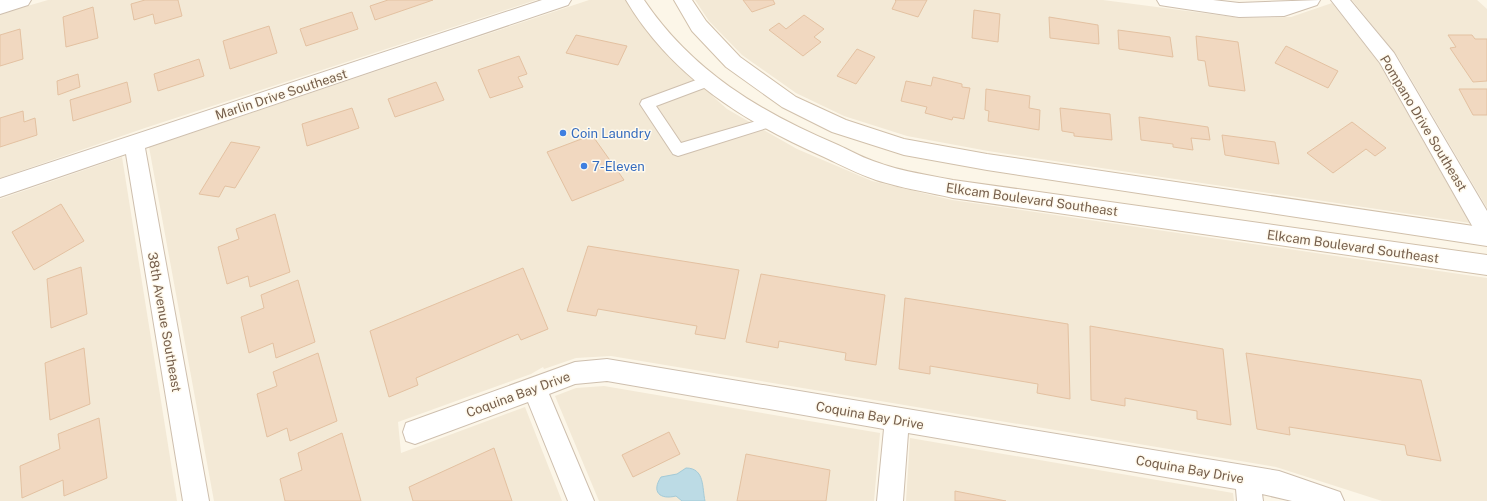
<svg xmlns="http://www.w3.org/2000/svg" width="1487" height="501" font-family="'Public Sans',sans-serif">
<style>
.residential{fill:#f3e9d6}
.water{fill:#bcdbe5;stroke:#a3cad7}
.building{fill:#f1d8c0;stroke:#e3c1a1}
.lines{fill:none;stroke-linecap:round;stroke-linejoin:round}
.lane-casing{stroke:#cebfae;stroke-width:2}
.street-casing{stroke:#cebfae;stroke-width:2}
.secondary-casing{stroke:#d1c0ab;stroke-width:2}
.lane{fill:#fff;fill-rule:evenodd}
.street{fill:#fff;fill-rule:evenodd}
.secondary{fill:#fff;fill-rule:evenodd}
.shop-dot{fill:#3f7fe0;stroke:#fffaee;stroke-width:1.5}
.labels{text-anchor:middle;stroke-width:3;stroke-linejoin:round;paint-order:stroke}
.street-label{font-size:13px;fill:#765f4c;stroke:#fffaee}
.shop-label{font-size:13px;fill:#366cbe;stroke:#fffaee;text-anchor:start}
</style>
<rect width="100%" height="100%" fill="#fcf6e8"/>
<g class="residential">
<path d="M48 0H536L145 128 0 178V14Z"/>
<path d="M589 0H630L678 65 727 109 797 149 872 181 952 200 1487 278V501H1382L1276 467 611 356 576 358 544 369 543 367 531 374 398 422 401 453 525 407 562 501H214L149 147Z"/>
<path d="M695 0H1103L1241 18 1291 17 1332 3 1377 60 1470 223 988 151 907 136 844 116 796 93 742 55 709 21Z"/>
<path d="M1352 0H1477L1487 9V208L1398 57Z"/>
<path d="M122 157 177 501H0V199Z"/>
<path d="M604 386 880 433 874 501H599L555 396 576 388Z"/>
<path d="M910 438 1233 493 1234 501H906Z"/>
</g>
<path class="water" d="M686 468C705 468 702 488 705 501H682L676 496C660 500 651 492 661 477L677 474Z"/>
<g class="building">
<path d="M145 0H178L182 16 155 24 153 14 134 20 131 4Z"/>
<path d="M388 0H433L375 20 370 6Z"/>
<path d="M743 0H773L775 4 752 12Z"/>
<path d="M895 0H927L918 17 892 9 896 1Z"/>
<path d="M93 7 98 38 66 47 63 17Z"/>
<path d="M974 10 1000 14 998 42 972 38Z"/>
<path d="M352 12 358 29 306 46 300 29Z"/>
<path d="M804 15 824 29 814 37 821 42 803 56 769 30 779 23 786 29Z"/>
<path d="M1049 17 1098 25 1099 44 1050 38Z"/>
<path d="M269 26 277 53 230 69 223 41Z"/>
<path d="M20 29 23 59 0 66V35Z"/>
<path d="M1118 30 1170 37 1173 57 1119 49Z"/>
<path d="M576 35 627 46 618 65 566 53Z"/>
<path d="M1448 35H1472L1475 39H1487V81L1473 82 1450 48 1456 47Z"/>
<path d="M1196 36 1238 42 1245 91 1209 86 1205 61 1198 60Z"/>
<path d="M1286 46 1338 71 1328 88 1275 63Z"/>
<path d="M857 49 875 57 856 84 837 76Z"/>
<path d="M519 56 527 74 518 77 523 87 490 98 478 70Z"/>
<path d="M199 59 204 76 158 91 154 74Z"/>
<path d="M78 74 80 87 58 95 57 81Z"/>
<path d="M933 77 962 84V87L970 88 964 119 953 117 952 120 925 113 927 107 901 101 906 81 931 86Z"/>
<path d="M127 82 131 102 73 121 70 100Z"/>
<path d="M436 82 444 100 395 117 388 99Z"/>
<path d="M986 89 1030 96 1029 108 1040 110 1039 130 988 121 989 111 985 110Z"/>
<path d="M1459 89H1487V115H1473Z"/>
<path d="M352 108 359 128 307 146 302 124Z"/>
<path d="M1060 108 1110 114 1112 140 1074 136V133L1062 131Z"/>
<path d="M23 111 24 122 35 118 37 135 0 147V118Z"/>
<path d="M1139 117 1208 127 1210 140 1191 138 1193 150 1173 147V144L1141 140Z"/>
<path d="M1352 122 1386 148 1375 156 1366 149 1333 173 1307 153Z"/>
<path d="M592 135 624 180 572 201 547 152Z"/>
<path d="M1222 135 1275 142 1279 164 1225 155Z"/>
<path d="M231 142 260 147 235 188 225 186 219 197 199 194Z"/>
<path d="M61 204 84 241 34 270 12 232Z"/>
<path d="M275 214 290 272 250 287 248 276 227 284 218 247 239 239 236 229Z"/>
<path d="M588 246 739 270 725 339 695 334 697 326 598 309 596 316 567 311Z"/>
<path d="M81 267 87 314 51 328 47 279Z"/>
<path d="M523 268 548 329 521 340 518 334 416 378 418 385 389 397 370 331Z"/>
<path d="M761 274 885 295 876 365 845 360 846 353 779 341 778 348 746 342Z"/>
<path d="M298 280 315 342 276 358 273 343 249 353 241 317 264 308 261 295Z"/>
<path d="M905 298 1068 324 1070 399 1037 393 1038 384 930 366V374L899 369Z"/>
<path d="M1090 326 1223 349 1231 425 1197 419V411L1125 398V406L1091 400Z"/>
<path d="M84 348 90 404 50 420 45 363Z"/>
<path d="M318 353 337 421 290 441 287 428 267 437 257 394 277 386 273 372Z"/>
<path d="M1246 353 1421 380 1441 461 1407 455 1405 445 1289 427 1290 435 1257 429Z"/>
<path d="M99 418 107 478 64 496 63 480 22 498 20 466 60 449 58 434Z"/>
<path d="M669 432 680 454 633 477 622 455Z"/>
<path d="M342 433 361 501H285L280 479 302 470 298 453Z"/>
<path d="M494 448 512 501H413L409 487Z"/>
<path d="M746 454 830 470 826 501H737Z"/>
<path d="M955 491 1006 501H955Z"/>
</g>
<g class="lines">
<g class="lane-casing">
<path id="lane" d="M707 76 712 77 714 81 712 85 656 106 681 143 770 117 775 118 777 122 775 126 770 127 678 156 673 154 640 104 642 100Z"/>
</g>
<g class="street-casing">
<g id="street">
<path d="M0 0H31L28 5 0 14Z"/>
<path d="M542 0H571L568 5 145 148 209 501H183L126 154 0 197V179Z"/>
<path d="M1157 0H1213L1239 3 1320 0 1317 5 1284 16 1239 17 1166 6 1160 5Z"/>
<path d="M1331 0H1350L1394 53 1487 211V240L1479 238 1380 63Z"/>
<path d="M607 359 1279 471 1340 492 1344 501H1292L1262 494 1263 501H1237L1236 489 908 433 903 501H877L884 429 607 381 575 384 549 394 594 501H568L528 402 415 444 406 441 403 432 406 423 575 362Z"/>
</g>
</g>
<g class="secondary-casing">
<g id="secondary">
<path d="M626 0H644C692 71 760 112 838 145 851 151 865 159 879 163 903 172 929 175 953 180L1487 255V275L953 198C927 192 901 188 876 180 858 174 841 165 824 157 744 122 671 76 626 0Z"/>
<path d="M674 0H692L706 21 740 57 796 97 846 120 904 139 987 154 1487 228V246L987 170 904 155 832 132 782 107 726 67 692 31Z"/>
</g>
</g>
<use href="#lane" class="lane"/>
<use href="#street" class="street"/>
<use href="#secondary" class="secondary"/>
</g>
<g class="shop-dot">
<circle cx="563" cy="133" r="4"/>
<circle cx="584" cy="166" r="4"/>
</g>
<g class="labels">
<g class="street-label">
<text transform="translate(281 94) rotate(-18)" y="5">Marlin Drive Southeast</text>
<text transform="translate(1424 123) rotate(59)" y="5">Pompano Drive Southeast</text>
<text transform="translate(1032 199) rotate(8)" y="5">Elkcam Boulevard Southeast</text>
<text transform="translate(1353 246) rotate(8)" y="5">Elkcam Boulevard Southeast</text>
<text transform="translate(165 322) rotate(80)" y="5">38th Avenue Southeast</text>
<text transform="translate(518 394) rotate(-20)" y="5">Coquina Bay Drive</text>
<text transform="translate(870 415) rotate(10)" y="5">Coquina Bay Drive</text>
<text transform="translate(1190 469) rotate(10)" y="5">Coquina Bay Drive</text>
</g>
<g class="shop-label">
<text x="571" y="138">Coin Laundry</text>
<text x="592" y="171">7-Eleven</text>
</g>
</g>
</svg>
